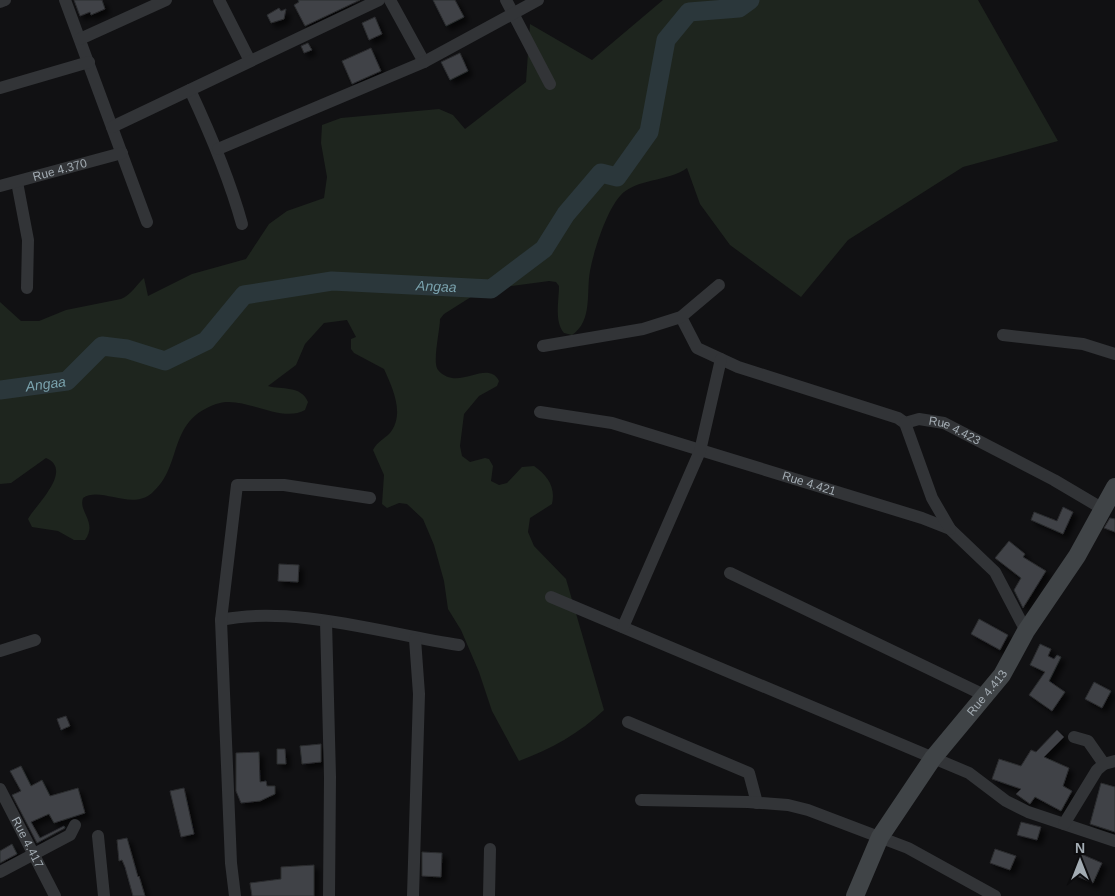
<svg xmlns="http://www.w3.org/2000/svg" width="1115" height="896" font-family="Helvetica,sans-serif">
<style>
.green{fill:#1e251e}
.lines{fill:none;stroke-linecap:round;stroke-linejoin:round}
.river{stroke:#2b373b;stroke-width:19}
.building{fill:#404346;stroke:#2b2c2f;filter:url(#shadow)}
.street{stroke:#323437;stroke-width:12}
.secondary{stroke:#404447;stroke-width:18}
.labels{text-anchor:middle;stroke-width:5;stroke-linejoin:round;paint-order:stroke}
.street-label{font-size:12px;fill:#a3acb3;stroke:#0c0c0e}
.water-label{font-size:14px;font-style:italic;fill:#7aa2ad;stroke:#0c0c0e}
</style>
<defs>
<filter id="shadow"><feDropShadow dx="4.5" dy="4.5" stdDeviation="2.5" flood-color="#0009"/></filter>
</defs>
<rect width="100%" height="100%" fill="#111113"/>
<path class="green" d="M663 0H978L1058 141 963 167 848 240 801 297 730 245 700 204 687 168C668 182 636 178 620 196 606 212 594 250 590 271 586 292 593 321 572 335L564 333C554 321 559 301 559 286L556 282 549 281 482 290 444 314 440 319C440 330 432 363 438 370 458 393 487 358 499 381L497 386 479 396 464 414 460 446 462 456 470 462 485 458 489 459 493 466 491 481 499 485 507 483 522 467 534 466C547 475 556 487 552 504L530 518 528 532 534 546 566 579 604 710C580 733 551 749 519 761L492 711 479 672 461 630 448 609 444 581 434 545 423 519 407 504 399 503 387 508 382 504 384 475 373 450C377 442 384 439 390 433 405 414 393 389 384 369L354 353 351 349V339L356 337 347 320 324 323 305 344 296 365 268 386C282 390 301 385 308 402L305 410C280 424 243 394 216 404 166 422 184 465 152 493 131 511 101 486 83 498 78 512 98 522 85 540H74L58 531 32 527 28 519C33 508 75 470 46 458L11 483 0 484V302L21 321H39L66 310 121 299C131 295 136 285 144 278L148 296 192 274 246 259 269 224 287 211 324 198 327 177 321 143 322 125 341 118 439 109 453 115 465 129 526 82 530 24 592 60Z"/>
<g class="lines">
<path class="river" id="s1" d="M0 390 67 381 102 346 127 349 165 361 206 341 244 295 332 281 491 289 544 249 566 214 601 173 617 177 649 132 666 40 689 12 739 8 750 0"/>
</g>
<g class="building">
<path d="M74 0H102L105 9 91 15 90 12 80 16Z"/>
<path d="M298 0H360L305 26 294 5 299 2Z"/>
<path d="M433 0H455L464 17 446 26Z"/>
<path d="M279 8 281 11 286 9 284 19 271 23 267 15Z"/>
<path d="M375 17 382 34 369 40 362 23Z"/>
<path d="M308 43 312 50 304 53 301 46Z"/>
<path d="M371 48 381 71 352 84 342 61Z"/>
<path d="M460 53 468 71 450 80 441 62Z"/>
<path d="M1063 507 1073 512 1063 534 1031 520 1034 512 1057 521Z"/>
<path d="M1110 518 1115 519V532L1104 528Z"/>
<path d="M1009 541 1025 554 1023 557 1046 571 1023 608 1014 590 1021 578 995 558Z"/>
<path d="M279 564 299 565 298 582 278 581Z"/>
<path d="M979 619 1008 635 1000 650 971 634Z"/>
<path d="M1040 644 1051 649 1048 656 1054 659 1057 655 1061 657 1049 681 1065 692 1052 711 1029 695 1045 672 1030 665Z"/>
<path d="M1094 682 1111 691 1102 708 1085 699Z"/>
<path d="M66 716 70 726 61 730 57 719Z"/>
<path d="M1057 730 1064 737 1044 757 1069 768 1063 786 1072 791 1061 811 1035 797 1030 804 1016 794 1021 789 992 779 999 759 1021 766 1031 750 1036 752Z"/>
<path d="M321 744V762L302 764 300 746Z"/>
<path d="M277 749H285L286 764H277Z"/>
<path d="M259 752 260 782 266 781 267 786H275V794L260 801 241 803 236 791V753Z"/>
<path d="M21 766 31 786 42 780 50 796 78 788 85 813 54 823 49 814 31 822 40 838 64 826 65 828 37 843 12 795 21 791 10 771Z"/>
<path d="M1101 783 1115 787V832L1090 824Z"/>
<path d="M184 788 194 834 181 837 170 791Z"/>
<path d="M1021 822 1041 827 1037 840 1017 835Z"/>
<path d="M127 838 138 877 139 876 145 896H133L125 867 122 860 119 861 117 840Z"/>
<path d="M12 844 17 854 0 863V851Z"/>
<path d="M995 849 1016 856 1010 870 990 863Z"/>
<path d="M422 852 442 853 441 877 422 876Z"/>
<path d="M1081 854 1102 863 1093 883 1072 874Z"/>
<path d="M314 865V896H252L250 883 281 879V867Z"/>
</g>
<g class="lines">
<g class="street">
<path d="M65 0 147 222"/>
<path d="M219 0 250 61"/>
<path d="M390 0 424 62"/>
<path d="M506 0 550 84"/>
<path d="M0 2 5 0"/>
<path d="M80 39 166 0"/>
<path d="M0 88 89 62"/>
<path d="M190 90C211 135 229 177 242 224"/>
<path d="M112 127 379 0"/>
<path d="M218 149 424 62 538 0"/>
<path d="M17 182 28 240 27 288"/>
<path id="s2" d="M0 186 122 153"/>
<path id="s3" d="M681 317 697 348 738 367 898 418 905 423 919 419 944 423 1054 480 1103 509"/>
<path d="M1003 335 1083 344 1115 354"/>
<path d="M543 346 643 329 681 317 719 285"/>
<path id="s4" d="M540 412 612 423 922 518 950 529 995 572 1026 631"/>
<path d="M905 423 932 498 950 529"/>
<path d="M730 573 986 696"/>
<path d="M551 597 969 773 1006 801 1028 812 1115 841"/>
<path d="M221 620C293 605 386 634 459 645"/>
<path d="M326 621 330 777 329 896"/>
<path d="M623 627 700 451 721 359"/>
<path d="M0 651 35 640"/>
<path d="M628 722 749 773 757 803"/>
<path d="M1074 737 1088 741 1104 764"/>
<path id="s5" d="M0 789 55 896"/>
<path d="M641 800 748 802 788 805 808 810 908 848 995 896"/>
<path d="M1064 824 1097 770 1104 764 1115 761"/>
<path d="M98 836 104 896"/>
<path d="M0 872 70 835 75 825"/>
<path d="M235 896 231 863 221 620 237 485H284L370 498"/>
<path d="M413 896 419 694 415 639"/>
<path d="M489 896 490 849"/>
</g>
<path class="secondary" id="s6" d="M855 896 880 837 933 758 1002 675 1026 631 1077 556 1115 487"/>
</g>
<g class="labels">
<g class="street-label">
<text dy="4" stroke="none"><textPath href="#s2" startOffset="62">Rue 4.370</textPath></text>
<text dy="4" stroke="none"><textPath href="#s3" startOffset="309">Rue 4.423</textPath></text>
<text dy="4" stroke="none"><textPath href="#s4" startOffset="279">Rue 4.421</textPath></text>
<text dy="4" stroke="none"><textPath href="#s6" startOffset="244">Rue 4.413</textPath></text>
<text dy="4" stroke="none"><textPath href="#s5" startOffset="60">Rue 4.417</textPath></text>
</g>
<g class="water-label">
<text dy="5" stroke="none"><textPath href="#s1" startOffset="481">Angaa</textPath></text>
<text dy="5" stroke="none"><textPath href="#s1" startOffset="46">Angaa</textPath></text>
</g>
</g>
<g transform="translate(1080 861)" stroke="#0c0c0e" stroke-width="4" paint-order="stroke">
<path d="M0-4L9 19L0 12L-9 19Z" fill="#a3acb3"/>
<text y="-8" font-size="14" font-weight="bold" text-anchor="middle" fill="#a3acb3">N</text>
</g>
</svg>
